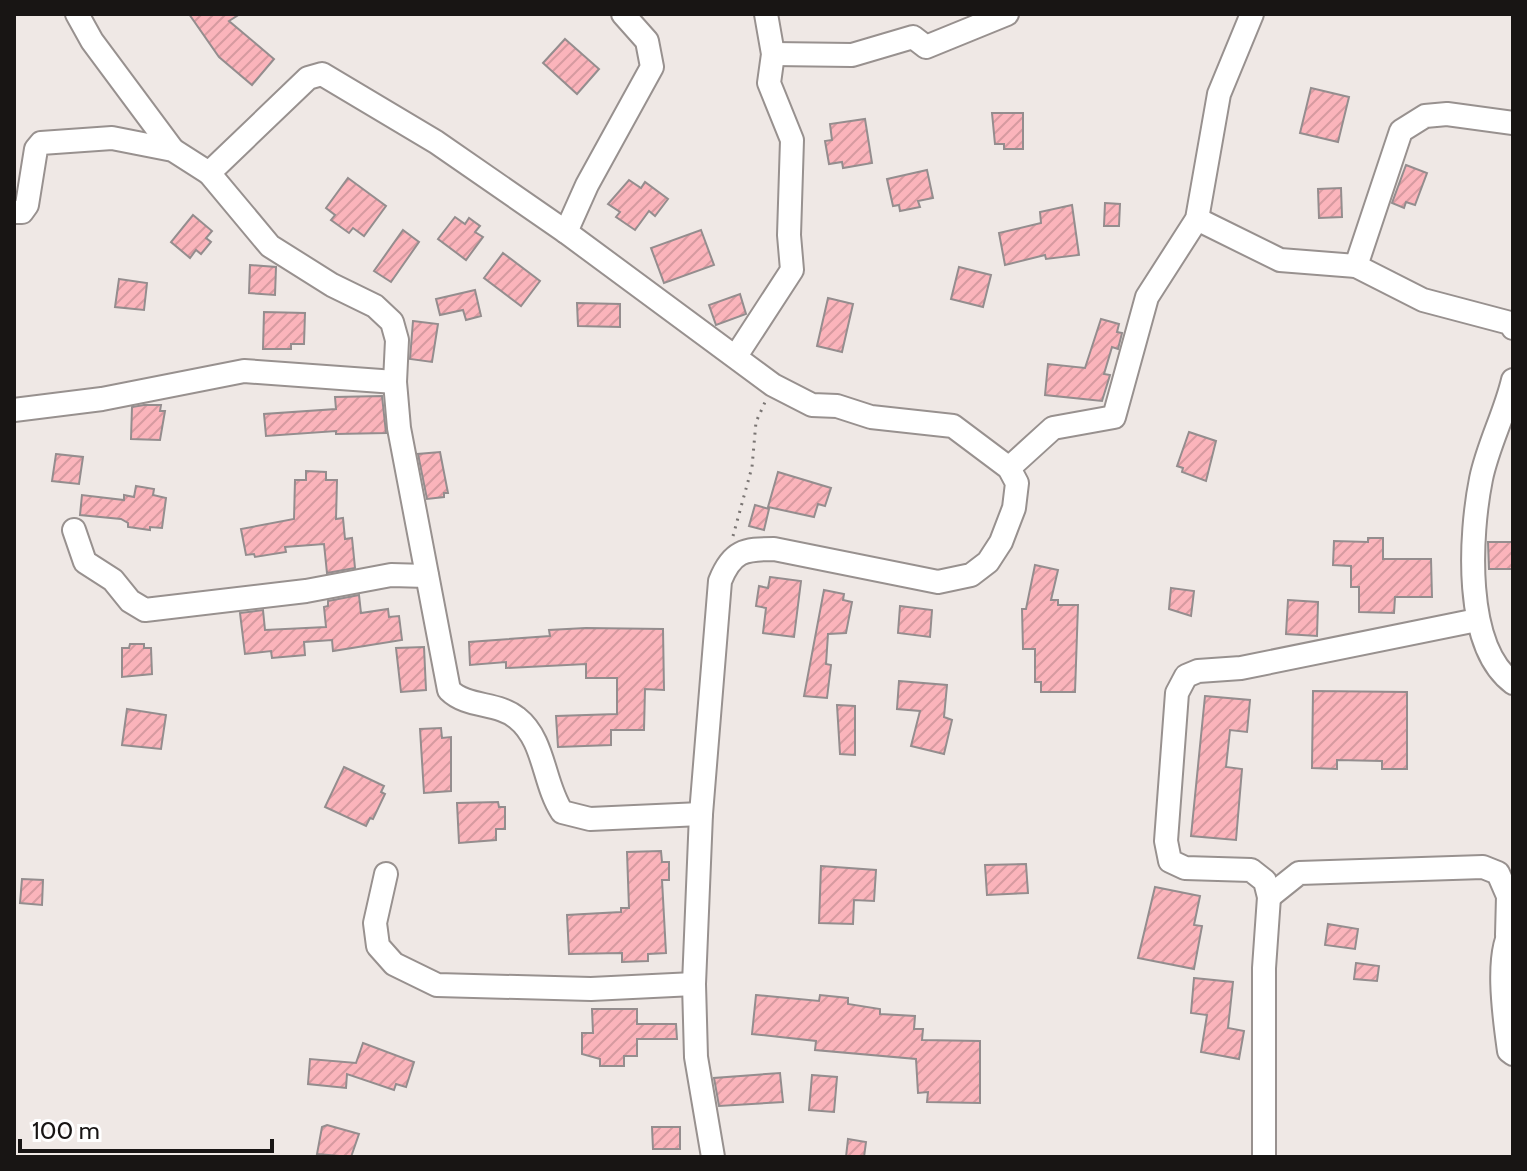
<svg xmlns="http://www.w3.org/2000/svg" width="1527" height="1171" font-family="Cabin,sans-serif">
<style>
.building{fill:url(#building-hatch);stroke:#948d8e;stroke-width:2}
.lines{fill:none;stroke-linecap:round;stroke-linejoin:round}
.minor-casing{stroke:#98918f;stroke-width:26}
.path{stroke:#7a7573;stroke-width:3;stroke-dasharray:2 6;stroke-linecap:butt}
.minor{stroke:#fff;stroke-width:22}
</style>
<defs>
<pattern id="building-hatch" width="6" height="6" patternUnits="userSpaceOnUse" patternTransform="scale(2)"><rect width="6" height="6" fill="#fbb4bb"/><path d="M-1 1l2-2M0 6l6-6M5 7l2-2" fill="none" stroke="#d69aa0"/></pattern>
</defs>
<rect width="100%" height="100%" fill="#efe8e5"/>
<g class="building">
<path d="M189 14H240L229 21 274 59 252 85 219 57Z"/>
<path d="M565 39 599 69 577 94 543 63Z"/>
<path d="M1311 88 1349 97 1338 142 1300 133Z"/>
<path d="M992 113H1023V149H1004V144H995Z"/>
<path d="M865 119 872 163 843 168 842 162 829 164 825 141 832 140 830 124Z"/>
<path d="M1406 165 1427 173 1415 205 1406 202 1404 208 1392 203Z"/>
<path d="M927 170 933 198 918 201 920 207 900 211 899 205 893 206 887 179Z"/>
<path d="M348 178 386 206 364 236 353 228 349 233 331 220 335 215 326 208Z"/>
<path d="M629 180 641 188 645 182 668 199 655 216 649 211 635 230 616 217 620 212 608 204Z"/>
<path d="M1341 188 1342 217 1319 218 1318 189Z"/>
<path d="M1105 203 1120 204 1119 226H1104Z"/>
<path d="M1072 205 1079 255 1046 259 1045 255 1005 265 999 233 1041 223 1040 212Z"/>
<path d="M193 215 212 231 206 238 211 242 201 254 196 250 190 258 171 242Z"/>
<path d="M455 217 465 224 469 218 480 226 475 232 483 237 466 260 438 239Z"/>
<path d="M403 230 419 242 391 282 374 271Z"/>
<path d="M701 230 714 265 664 283 651 248Z"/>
<path d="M503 253 540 281 521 306 484 278Z"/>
<path d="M250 265 276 267 275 295 249 293Z"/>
<path d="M959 267 991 275 983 307 951 299Z"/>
<path d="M119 279 147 283 144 310 115 307Z"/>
<path d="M475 290 481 316 466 320 463 310 440 315 436 299Z"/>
<path d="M740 294 746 314 716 325 709 305Z"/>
<path d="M828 298 853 304 842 352 817 346Z"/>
<path d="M577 303 620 304V327L578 326Z"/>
<path d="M264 312 305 313 304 344H291V349H263Z"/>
<path d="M1101 319 1119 324 1117 332 1122 333 1118 349 1112 347 1104 374 1110 375 1102 401 1045 395 1048 364 1085 368Z"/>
<path d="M413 321 438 324 432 362 410 359Z"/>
<path d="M382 396 386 433 336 434V431L266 436 264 414 336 409 335 397Z"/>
<path d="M144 405H161L160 411H165L160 440 131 439 132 407Z"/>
<path d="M1189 432 1216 441 1206 481 1182 472 1183 468 1177 466Z"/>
<path d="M440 452 448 493H444V497L427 499 418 454Z"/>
<path d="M56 454 83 457 79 484 52 481Z"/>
<path d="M306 471 326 472V480H337L336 519 343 518 345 539 352 538 355 568 327 573 324 544 285 547 286 552 255 557 254 554 246 555 241 529 294 519 295 480H306Z"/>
<path d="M778 472 831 488 825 506 818 504 814 517 768 507Z"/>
<path d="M136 486 154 489 153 495 166 498 162 528 150 527V530L128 527V523L121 519 80 515 82 495 124 500V495L134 497Z"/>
<path d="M755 505 769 509 764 530 749 526Z"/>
<path d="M1368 538H1383V559H1431L1432 597H1395L1394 613 1359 612V587H1351V566L1333 565 1334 541 1368 542Z"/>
<path d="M1488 542H1513V569H1489Z"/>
<path d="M1035 565 1058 570 1051 600H1058V605H1078L1075 692H1041V682H1035V649H1023L1022 609H1026Z"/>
<path d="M770 577 801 581 794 637 763 633 766 608 756 606 759 586 768 588Z"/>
<path d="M1171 588 1194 591 1191 616 1169 609Z"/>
<path d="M824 590 844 594 843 600 852 602 846 633 828 634 826 664 831 665 827 698 804 696Z"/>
<path d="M359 595 361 613 388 609 389 617 399 616 402 640 333 651 332 640 304 642 305 655 272 658 271 651 245 654 240 613 263 610 265 630 326 627 324 607 328 606V601Z"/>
<path d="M1288 600 1318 602 1317 636 1286 634Z"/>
<path d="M900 606 932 610 930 637 898 633Z"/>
<path d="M586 628 663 629 664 690 645 689 644 730H611V745L558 747 556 716 617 714V678H586V664L506 668V662L470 665 469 642 550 636 549 630Z"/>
<path d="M130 644H144V648H151L152 674 122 677V648H129Z"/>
<path d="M424 647 426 690 401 692 396 648Z"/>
<path d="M899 681 947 685 944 717 952 720 944 754 911 746 920 711 897 709Z"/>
<path d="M1313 691 1407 692V769H1382V761L1337 760V769L1312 768Z"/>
<path d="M1205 696 1250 700 1247 732 1230 730 1226 767 1242 769 1236 840 1191 836Z"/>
<path d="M837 705 855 706V755L840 754Z"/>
<path d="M127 709 166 715 161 749 122 745Z"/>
<path d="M441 728 442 738 451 737V791L424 793 420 729Z"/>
<path d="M344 767 384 786 381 792 385 794 373 819 370 818 366 826 325 807Z"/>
<path d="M498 802 499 807H505V829H496V840L459 843 457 803Z"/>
<path d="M661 851 662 862H669V880H662L666 953 648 954V961L622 962V953L569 954 567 915 621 912V908H629L627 852Z"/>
<path d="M1026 864 1028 893 987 895 985 865Z"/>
<path d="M821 866 876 870 874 901 854 900 853 924 819 923Z"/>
<path d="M22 879 43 880 42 905 20 903Z"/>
<path d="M1155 887 1200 896 1194 925 1202 926 1194 969 1138 958Z"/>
<path d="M1328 924 1358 929 1355 949 1325 945Z"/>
<path d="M1356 963 1379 966 1377 981 1354 979Z"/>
<path d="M1194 978 1233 982 1228 1028 1244 1031 1239 1059 1201 1052 1207 1015 1191 1013Z"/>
<path d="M756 995 819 1001 820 995 848 998V1004L880 1009V1014L915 1016 914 1029H923L922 1040 980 1041V1103L927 1102 928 1092 918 1093 916 1059 815 1050 816 1041 752 1034Z"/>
<path d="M592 1009H637V1024H676L677 1039H637V1056H624V1066H600V1059L582 1054V1033H593Z"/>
<path d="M363 1043 414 1062 406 1087 396 1084 394 1090 347 1074 346 1088 308 1084 310 1059 356 1063Z"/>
<path d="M780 1073 783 1102 719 1106 714 1078Z"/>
<path d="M812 1075 837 1077 834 1112 809 1110Z"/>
<path d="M327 1125 359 1134 351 1157 317 1154 322 1127Z"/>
<path d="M652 1127H680V1149H653Z"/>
<path d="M848 1139 866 1142 864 1157H846Z"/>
</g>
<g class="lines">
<g class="minor-casing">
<g id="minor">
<path d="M77 14 92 41 173 150"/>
<path d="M773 54 852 55 913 37 926 47 1007 14"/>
<path d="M209 173 270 246 332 285 375 306 392 322 397 340 395 382 399 428 449 690C467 708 498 702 517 718 545 740 543 783 562 812L590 819 701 814"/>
<path d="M14 212H22L27 205 36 149 41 143 112 138 173 150 209 173 308 78 322 74 436 142 566 232 773 385 812 405 837 406 871 417 953 426 1009 468 1017 483 1014 508 1001 542 988 562 971 575 938 582 774 549C744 549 732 551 720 581L701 814 694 984 696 1057 713 1157"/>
<path d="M1197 219 1280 260 1356 266 1423 300 1510 323 1513 328"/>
<path d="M566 232 587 185 652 67 647 41 623 14"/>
<path d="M1356 266 1401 131 1425 116 1447 114 1513 123"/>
<path d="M736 356 792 270 789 235 792 140 769 83 773 54 766 14"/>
<path d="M1513 380C1505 414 1488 445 1481 479 1470 534 1463 646 1513 683"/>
<path d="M14 410 102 399 244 371 395 382"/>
<path d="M1009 468 1053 428 1114 417 1147 297 1197 219 1219 94 1252 14"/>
<path d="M74 530 85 562 113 580 130 601 145 610 306 591 391 575 427 576"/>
<path d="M386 874 375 923 378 946 394 964 437 985 591 989 694 984"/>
<path d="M1269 897 1299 873 1483 867 1498 873 1508 896 1507 935"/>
<path d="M1513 928C1494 950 1505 1022 1509 1051L1513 1054"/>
<path d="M1264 1157V968L1269 897 1265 881 1251 870 1185 868 1170 861 1166 841 1177 693 1186 676 1198 671 1241 668 1477 620"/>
</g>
</g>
<path class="path" d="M733 536 752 467 756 422 766 400"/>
<use href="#minor" class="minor"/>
</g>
<rect width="1527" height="1171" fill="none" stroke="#181514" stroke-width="32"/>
<path d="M20 1139v12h252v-12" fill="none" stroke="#181514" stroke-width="4"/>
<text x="32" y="1139" font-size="24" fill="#181514" stroke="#ffffff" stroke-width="6" paint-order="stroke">100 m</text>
</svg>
